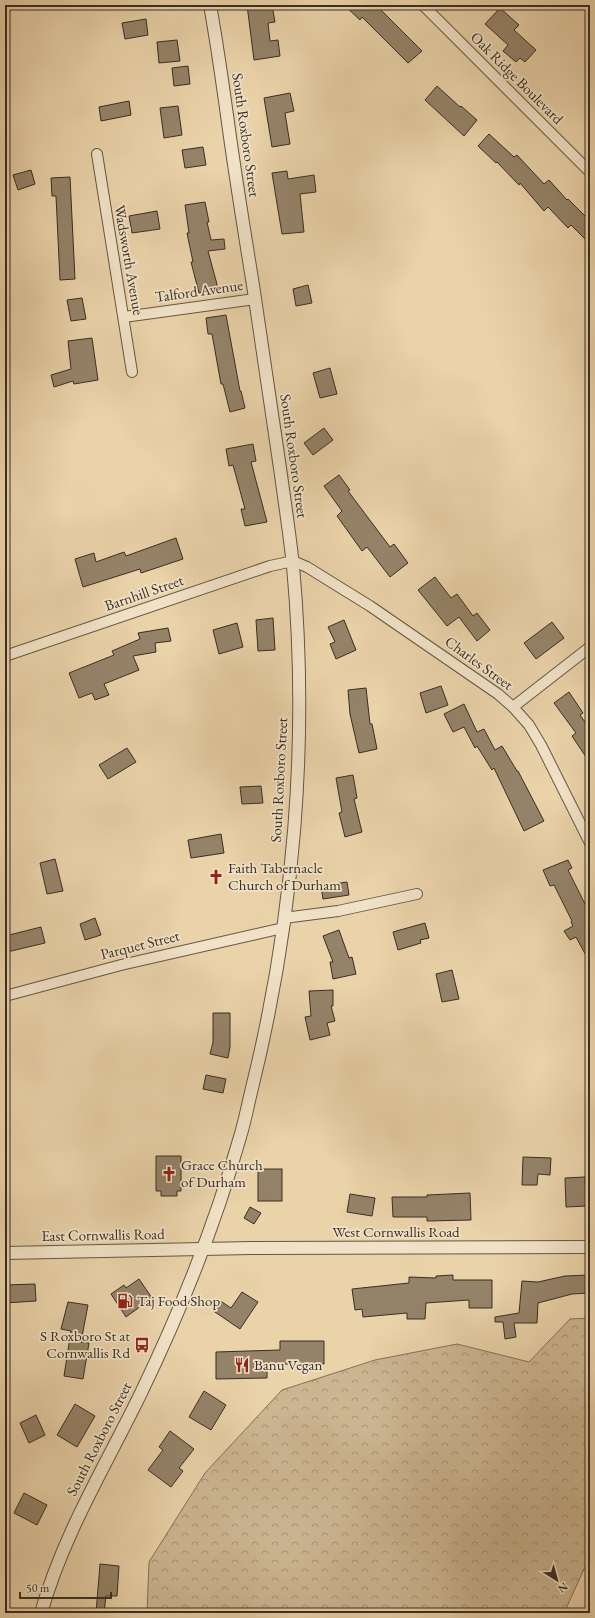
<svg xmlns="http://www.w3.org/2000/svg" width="595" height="1618" font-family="'EB Garamond',serif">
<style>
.forest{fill:url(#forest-crowns);stroke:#82725a}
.building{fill:#958369;stroke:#382e23}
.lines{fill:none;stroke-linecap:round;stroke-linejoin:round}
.minor-casing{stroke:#645744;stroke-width:12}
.tertiary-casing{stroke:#645744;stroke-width:14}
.minor{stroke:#f1e2c7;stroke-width:10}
.tertiary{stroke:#f1e2c7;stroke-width:12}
.labels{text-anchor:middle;stroke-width:3.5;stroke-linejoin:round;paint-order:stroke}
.street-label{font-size:15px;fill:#382e23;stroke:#f1e2c7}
.poi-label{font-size:15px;fill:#382e23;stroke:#f1e2c7;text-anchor:start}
</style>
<defs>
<pattern id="forest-crowns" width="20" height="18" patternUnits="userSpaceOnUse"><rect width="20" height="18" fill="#ccb692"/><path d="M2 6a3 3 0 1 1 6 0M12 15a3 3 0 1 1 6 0" fill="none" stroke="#a79477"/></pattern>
</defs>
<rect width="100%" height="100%" fill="#ead2a9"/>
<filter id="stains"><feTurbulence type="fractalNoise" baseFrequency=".005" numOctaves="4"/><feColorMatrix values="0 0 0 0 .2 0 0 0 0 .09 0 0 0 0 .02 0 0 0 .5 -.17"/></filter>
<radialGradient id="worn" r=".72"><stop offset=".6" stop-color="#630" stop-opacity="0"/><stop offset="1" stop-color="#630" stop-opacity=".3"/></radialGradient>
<path class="forest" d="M590 1318V1556L564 1613H147L149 1562 205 1473 282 1390 375 1360 457 1344 529 1362 570 1319Z"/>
<g class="building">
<path d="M247 5H272L275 22 268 23 270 41 278 40 280 56 254 60Z"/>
<path d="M344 5H376L422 51 408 63 362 17 360 20Z"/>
<path d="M500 8 519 25 514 30 536 50 525 62 520 58 516 62 503 51 508 45 485 24Z"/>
<path d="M146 19 148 35 125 39 122 23Z"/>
<path d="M177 40 180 61 159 63 157 42Z"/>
<path d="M188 66 190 84 174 86 172 68Z"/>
<path d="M437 86 460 107 461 106 477 120 464 136 425 100Z"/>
<path d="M290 93 294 111 285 113 290 144 272 147 264 98Z"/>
<path d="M129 101 131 115 101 121 99 107Z"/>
<path d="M178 106 182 135 164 138 160 108Z"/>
<path d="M489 134 514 157 517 155 544 184 549 180 567 200 568 199 590 221V244L571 225 568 228 548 207 544 211 520 183 519 185 497 162 496 163 478 146Z"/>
<path d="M203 147 206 165 185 168 182 150Z"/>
<path d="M31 170 35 184 18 190 13 175Z"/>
<path d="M287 171 288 179 314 175 316 192 300 194 304 232 282 234 272 173Z"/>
<path d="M70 177 75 279 60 280 56 196H52L51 178Z"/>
<path d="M205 202 209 222H207L211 240 224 239 225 249 208 251 218 288 199 293 191 262H193L187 233H189L185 205Z"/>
<path d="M157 211 160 229 132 233 129 216Z"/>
<path d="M308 285 312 303 296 306 293 289Z"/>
<path d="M82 298 86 319 71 321 67 300Z"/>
<path d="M226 315 240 391H241L245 408 230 412 223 384H221L212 334H208L206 318Z"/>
<path d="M92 338 98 380 74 384 73 381 54 387 51 375 71 369 68 341Z"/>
<path d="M330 368 337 394 320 398 313 373Z"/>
<path d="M324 428 333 440 313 455 304 443Z"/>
<path d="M253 444 256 461 251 462 267 522 245 526 241 509H245L233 465 229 466 226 449Z"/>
<path d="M339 475 350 490 348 491 390 547 394 544 408 563 390 577 367 547 362 551 337 516 342 511 324 486Z"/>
<path d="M176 538 183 559 141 573 140 569 83 587 75 559 94 553 96 562 124 552 126 556Z"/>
<path d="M435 577 451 598 457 594 473 616 477 613 490 630 477 641 459 617 447 626 418 590Z"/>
<path d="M273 618 275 650 258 651 256 620Z"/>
<path d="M344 620 356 650 336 659 330 644 335 642 328 627Z"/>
<path d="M552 622 564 638 536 659 524 643Z"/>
<path d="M237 623 243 647 219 654 213 630Z"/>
<path d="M168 628 171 641 155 643 156 652 133 656 139 670 104 684 109 695 95 700 92 693 79 698 69 673 114 655 112 651 140 639 138 633Z"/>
<path d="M441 686 448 705 426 713 420 693Z"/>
<path d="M366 688 370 724H372L377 749 359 753 350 714 348 690Z"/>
<path d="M569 692 583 713 580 715 590 729V763L572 736 576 733 554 703Z"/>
<path d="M464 704 477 732 484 729 495 750 502 746 517 771H518L544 821 524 831 494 768 492 770 477 746 475 748 464 727 453 732 444 714Z"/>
<path d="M127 748 136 762 108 779 99 765Z"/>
<path d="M353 775 357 798 354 799 362 832 345 837 339 813 342 812 336 778Z"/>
<path d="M261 786 263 803 242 804 240 787Z"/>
<path d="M221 834 224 853 191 858 188 840Z"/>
<path d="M55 859 63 891 47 894 40 863Z"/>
<path d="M568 860 572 868 568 870 590 914V963L576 937 570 940 564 931 573 926 571 922 572 921 554 885 550 886 543 870Z"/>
<path d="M347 882 349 895 323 899 321 886Z"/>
<path d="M95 918 101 935 85 940 80 924Z"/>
<path d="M425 923 429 938 420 940 421 943 398 950 393 932Z"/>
<path d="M41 927 45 943 7 952 5 936Z"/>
<path d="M339 930 349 958 352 957 356 974 333 979 330 962H333L323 936Z"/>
<path d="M452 970 459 999 442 1002 436 974Z"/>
<path d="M333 990V1006H331L335 1021 327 1023 330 1035 310 1040 305 1017 311 1016 309 991Z"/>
<path d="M213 1013H230V1047L228 1058 210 1054 213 1042Z"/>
<path d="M206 1075 226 1079 223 1093 203 1089Z"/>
<path d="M156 1156H181V1191H177V1196H161V1191H156Z"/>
<path d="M523 1157 551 1158 550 1175 538 1174 537 1185H522Z"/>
<rect x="258" y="1169" width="24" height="32"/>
<path d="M585 1177 586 1206 566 1207 565 1178Z"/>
<path d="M470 1193 471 1220 427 1221V1217H393L392 1197H427V1195Z"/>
<path d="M350 1194 375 1198 372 1216 347 1212Z"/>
<path d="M250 1207 261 1213 254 1224 244 1218Z"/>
<path d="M453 1275V1280H492V1308H469V1300L426 1303 425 1319H407V1313L363 1317 362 1309 355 1310 352 1289 409 1283V1277L436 1278V1276Z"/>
<path d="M590 1275V1293L572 1294 538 1303 537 1323H514L516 1337 505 1339 503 1322H495V1317L519 1313 522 1281 538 1282 565 1276Z"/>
<path d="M139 1279 152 1298 126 1317 111 1294 124 1285 126 1288Z"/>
<path d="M35 1284 36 1301 5 1303V1285Z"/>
<path d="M242 1292 258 1302 240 1329 212 1310 219 1300 231 1308Z"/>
<path d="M68 1302 88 1305 81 1342 89 1343 83 1379 64 1376 71 1331 61 1329Z"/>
<path d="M280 1341H324V1364H267V1378L216 1379V1352L280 1350Z"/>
<path d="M204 1391 226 1405 211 1430 189 1417Z"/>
<path d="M75 1404 95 1416 77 1447 57 1435Z"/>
<path d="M36 1415 45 1435 29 1443 20 1423Z"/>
<path d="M170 1431 194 1449 179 1468 183 1471 171 1487 148 1470 163 1450 159 1447Z"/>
<path d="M24 1493 47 1505 37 1525 14 1513Z"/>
<path d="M100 1564 119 1566 117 1596H106L104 1613H96Z"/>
</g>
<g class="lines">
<g class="minor-casing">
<g id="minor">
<path d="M423 5 590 172"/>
<path d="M97 154 132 372"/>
<path d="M124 317 255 299"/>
<path d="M5 656 270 566 293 561 307 567 370 606 498 694 513 707 529 725 541 745 590 843"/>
<path d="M513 707 590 647"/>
<path d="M284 918 338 911 417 894"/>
<path d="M5 996 121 965 283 928"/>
</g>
</g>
<g class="tertiary-casing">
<g id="tertiary">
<path d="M5 1253 251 1248 590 1247"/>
<path d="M41 1613C64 1533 105 1467 141 1393 181 1310 215 1225 240 1137 245 1121 248 1104 252 1088 294 918 309 740 293 566 290 536 285 505 281 475 272 412 262 349 253 285 245 236 237 186 230 137 224 93 218 49 210 5"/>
</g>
</g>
<use href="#minor" class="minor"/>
<use href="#tertiary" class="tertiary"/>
</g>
<defs>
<g id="church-bare" transform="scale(1.2)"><path d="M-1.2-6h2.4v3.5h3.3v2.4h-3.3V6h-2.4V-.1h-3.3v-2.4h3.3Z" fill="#8f2418" stroke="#f1e2c7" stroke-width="2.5" paint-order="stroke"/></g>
<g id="fuel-bare" transform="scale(1.2)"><path d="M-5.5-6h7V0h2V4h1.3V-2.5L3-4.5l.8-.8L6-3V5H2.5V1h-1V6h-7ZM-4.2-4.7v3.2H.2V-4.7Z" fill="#8f2418" stroke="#f1e2c7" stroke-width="2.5" paint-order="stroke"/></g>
<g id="bus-bare" transform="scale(1.2)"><path d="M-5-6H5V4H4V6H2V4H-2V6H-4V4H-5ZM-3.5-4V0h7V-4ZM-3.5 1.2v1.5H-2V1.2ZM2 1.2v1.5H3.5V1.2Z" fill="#8f2418" stroke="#f1e2c7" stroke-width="2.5" paint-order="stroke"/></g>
<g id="restaurant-bare" transform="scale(1.2)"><path d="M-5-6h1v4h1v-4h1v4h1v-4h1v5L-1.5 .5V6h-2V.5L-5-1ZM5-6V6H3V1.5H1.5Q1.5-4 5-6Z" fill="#8f2418" stroke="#f1e2c7" stroke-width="2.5" paint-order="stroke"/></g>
</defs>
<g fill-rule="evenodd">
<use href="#church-bare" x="216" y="877"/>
<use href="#church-bare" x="169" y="1174"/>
<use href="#fuel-bare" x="125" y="1301"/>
<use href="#bus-bare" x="142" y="1345"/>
<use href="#restaurant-bare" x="242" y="1365"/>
</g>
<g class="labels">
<g class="street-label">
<text transform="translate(517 78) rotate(45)" y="5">Oak Ridge Boulevard</text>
<text transform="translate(246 135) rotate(82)" y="5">South Roxboro Street</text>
<text transform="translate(129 260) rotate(80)" y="5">Wadsworth Avenue</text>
<text transform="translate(199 291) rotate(-8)" y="5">Talford Avenue</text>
<text transform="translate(294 456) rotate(82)" y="5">South Roxboro Street</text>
<text transform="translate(144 593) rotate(-19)" y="5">Barnhill Street</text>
<text transform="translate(479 663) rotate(36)" y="5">Charles Street</text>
<text transform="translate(279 780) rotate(-87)" y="5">South Roxboro Street</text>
<text transform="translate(140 945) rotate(-14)" y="5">Parquet Street</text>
<text x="396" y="1237">West Cornwallis Road</text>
<text transform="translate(103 1235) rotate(-1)" y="5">East Cornwallis Road</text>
<text transform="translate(99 1439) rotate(-63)" y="5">South Roxboro Street</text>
</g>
<g class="poi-label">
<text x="228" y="873">Faith Tabernacle<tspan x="228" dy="17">Church of Durham</tspan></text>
<text x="181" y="1170">Grace Church<tspan x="181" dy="17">of Durham</tspan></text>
<text x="137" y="1306">Taj Food Shop</text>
<text x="130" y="1341" text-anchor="end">S Roxboro St at<tspan x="130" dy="17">Cornwallis Rd</tspan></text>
<text x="254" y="1370">Banu Vegan</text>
</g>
</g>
<rect width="595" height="1618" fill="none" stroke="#ead2a9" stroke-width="20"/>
<rect x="6" y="6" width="583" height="1606" fill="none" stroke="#382e23" stroke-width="2"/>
<rect x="10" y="10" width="575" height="1598" fill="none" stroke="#382e23"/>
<g transform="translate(557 1580) rotate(143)" stroke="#f1e2c7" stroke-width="3" paint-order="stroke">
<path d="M0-3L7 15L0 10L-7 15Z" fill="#382e23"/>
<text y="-6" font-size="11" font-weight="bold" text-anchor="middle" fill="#382e23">N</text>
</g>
<path d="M20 1592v6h91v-6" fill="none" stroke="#382e23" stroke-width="2"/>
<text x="26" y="1592" font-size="12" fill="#382e23" stroke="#f1e2c7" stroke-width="3" paint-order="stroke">50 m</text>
<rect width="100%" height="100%" filter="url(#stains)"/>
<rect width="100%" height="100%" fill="url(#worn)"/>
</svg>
